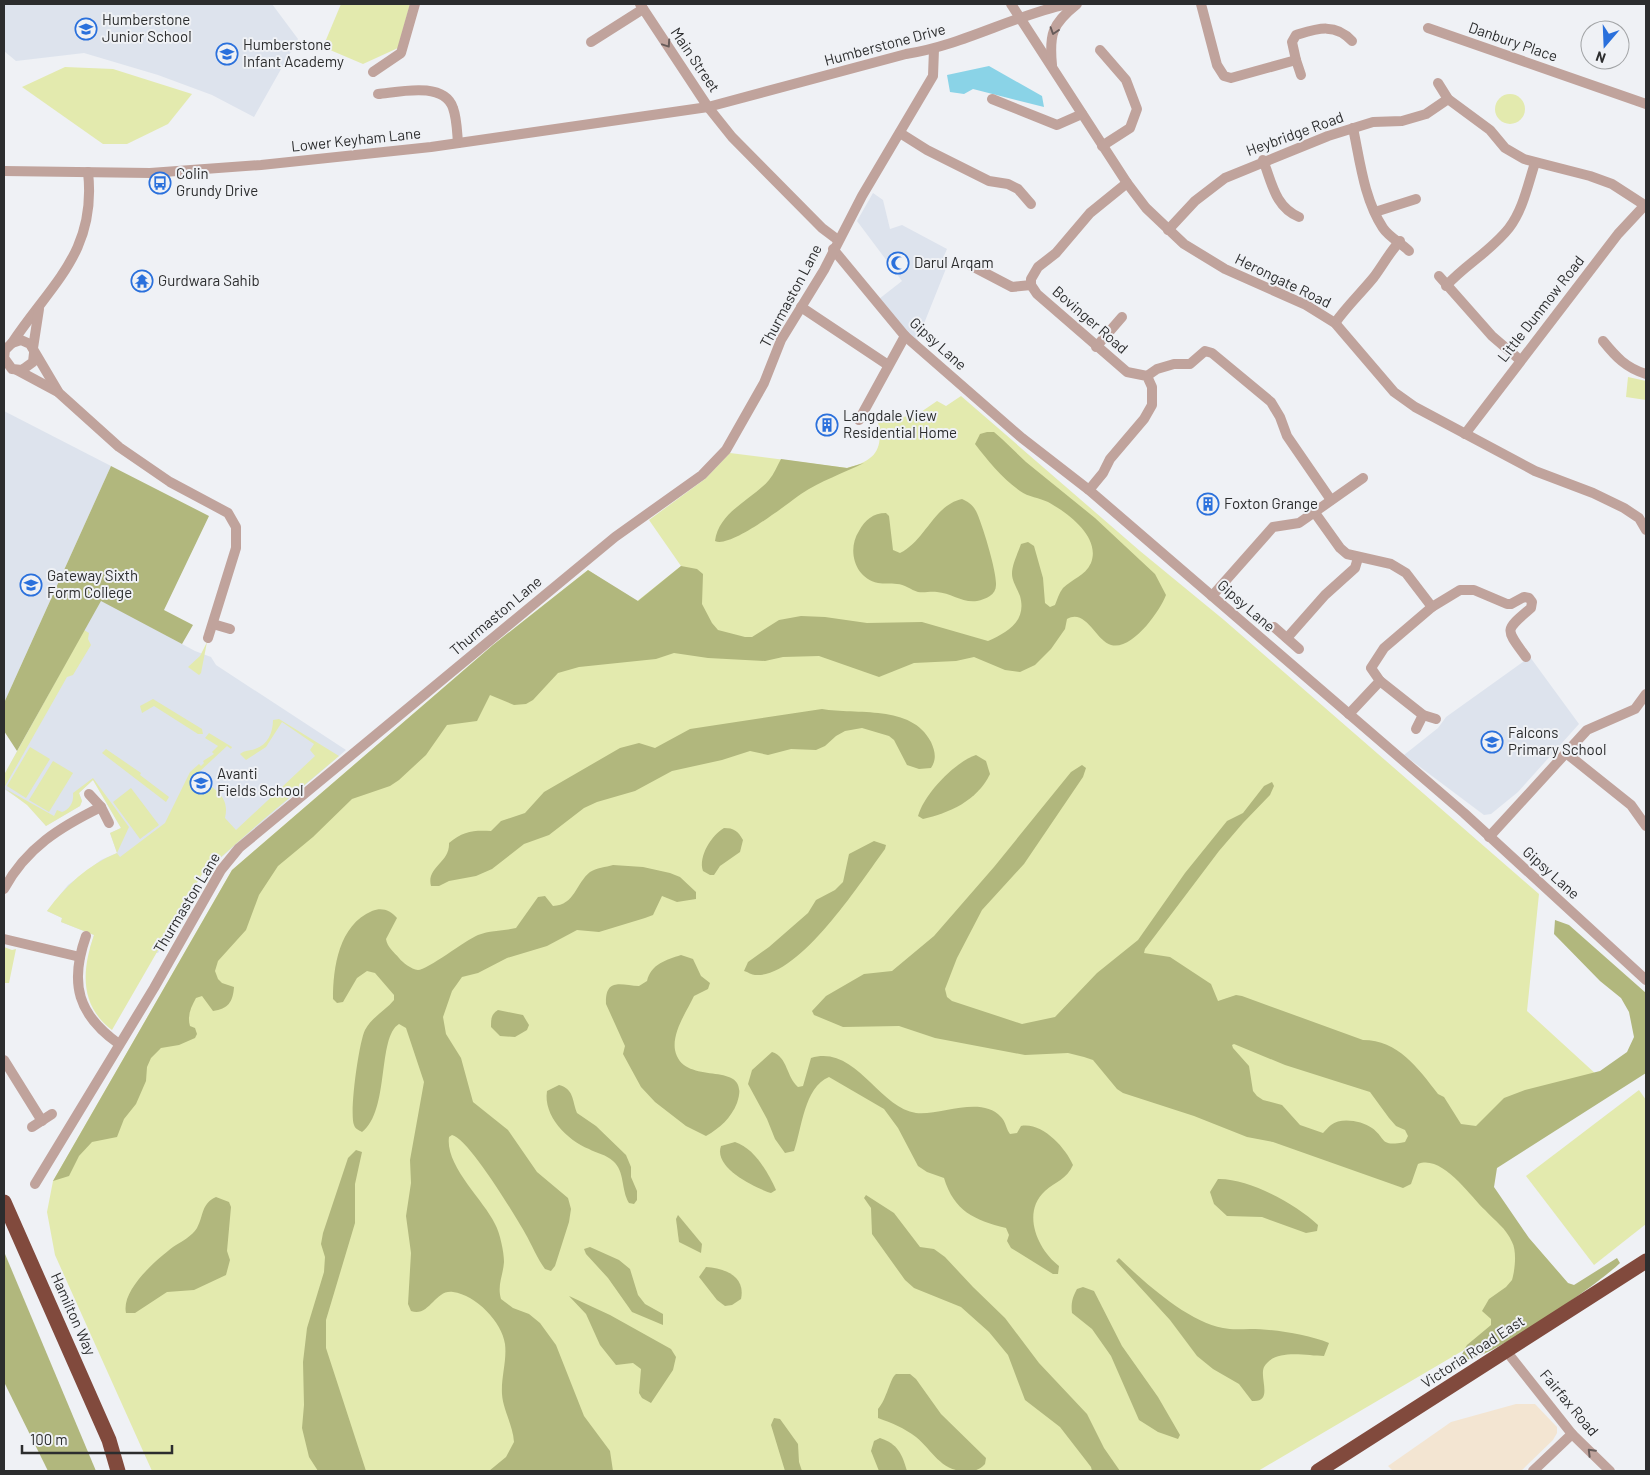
<svg xmlns="http://www.w3.org/2000/svg" width="1650" height="1475" font-family="Barlow,sans-serif">
<style>
.industrial{fill:#f3e5d2}
.built{fill:#dde3ed}
.green{fill:#e3eaae}
.forest{fill:#b1b77d;fill-rule:evenodd}
.water{fill:#8ad3e7}
.lines{fill:none;stroke-linecap:round;stroke-linejoin:round}
.minor{stroke:#c0a39c;stroke-width:10}
.highway{stroke:#814a3d;stroke-width:15}
.oneway{stroke:#675c5a}
.labels{text-anchor:middle;stroke-width:4;stroke-linejoin:round;paint-order:stroke}
.poi-label{font-size:15px;fill:#2c2d2e;stroke:#eff1f5;text-anchor:start}
.street-label{font-size:15px;fill:#2c2d2e;stroke:#eff1f5}
</style>
<rect width="100%" height="100%" fill="#eff1f5"/>
<path class="industrial" d="M1516 1404H1535L1557 1427V1433L1553 1440 1521 1471H1393L1388 1466 1451 1422Z"/>
<g class="built">
<path d="M5 4H272L298 39 254 117 212 95 158 75 84 53 16 61 4 51Z"/>
<path d="M873 193 883 200 890 229 902 225 947 249 943 258 949 261 917 341 901 327 879 299 902 281 857 221Z"/>
<path d="M4 411 111 466 4 703Z"/>
<path d="M101 600 195 651 211 657 216 665 346 750 202 874 158 953 90 948 94 935 61 922 62 918 47 911 68 885 101 860 117 853 110 833 121 828 93 780 79 793 82 801 80 806 46 826 27 804 4 789V775Z"/>
<path d="M1530 657 1579 724 1518 792 1491 814 1484 815 1404 755 1438 728 1446 717Z"/>
</g>
<g class="green">
<path d="M341 4H410L398 48 363 64 323 47Z"/>
<path d="M65 67 113 69 192 94 168 124 127 144H103L22 87Z"/>
<circle cx="1510" cy="109" r="15"/>
<path d="M1628 377 1646 381V400L1626 397Z"/>
<path d="M961 396 1140 551 1224 620 1539 894 1527 1011 1609 1086 1475 1176 1571 1287 1258 1471H152L55 1255 47 1212 53 1181 232 870 493 645 588 570 636 602 681 566 649 520 705 479 730 453 847 468C874 461 884 451 878 422L918 414 937 401 946 406Z"/>
<path d="M84 630 89 633 88 639 91 645 73 675 67 677 4 788V775Z"/>
<path d="M207 642 201 673 199 675 188 667 200 656Z"/>
<path d="M153 699 202 729 203 734H198L154 706 142 713 140 706Z"/>
<path d="M279 719 339 756 264 819 202 874 112 1030C79 1005 82 970 94 935L61 922 62 918 47 911C66 885 88 865 117 853L110 833 121 828 93 780 79 793 82 801 80 806 46 826 27 805 4 788 54 816 57 810 62 812C70 809 74 802 73 793L93 778 129 827 117 853 120 857 165 823 190 772 199 764 201 766 204 763 203 761 214 754 212 752 218 746 205 738 209 733 232 747 231 749 227 746 198 773C210 790 231 793 225 818L236 830 315 756 310 750 314 744 282 722 266 747 246 760 240 754C245 750 249 751 255 749 268 745 273 732 273 720Z"/>
<path d="M30 747 50 759 26 798 7 786Z"/>
<path d="M106 749 141 773 140 775 169 797 166 802 102 753Z"/>
<path d="M53 761 73 773 49 812 29 800Z"/>
<path d="M131 788 159 825 140 839 113 802Z"/>
<path d="M4 947 12 950 16 949 9 983H4Z"/>
<path d="M1639 1090 1646 1100V1224L1594 1265 1526 1176Z"/>
</g>
<g class="forest">
<path d="M987 432H994L1002 439 1026 462 1095 518 1155 574 1166 595C1160 611 1132 651 1111 645 1096 641 1086 608 1067 619L1065 629 1051 649 1035 665 1020 672 1005 670 974 657 956 661 914 663 879 677 819 656 783 657 765 661 708 658 674 653 656 659 579 667 558 673 533 700 526 704 514 705 490 695 477 721 447 725 426 755 399 780 390 786 352 799 313 837 278 866 259 895 246 930 218 961 215 971 218 979 222 983 234 987C233 1002 228 1009 213 1011L202 996 196 998C191 1007 187 1016 190 1026L195 1028 197 1034 195 1038 179 1045 161 1048 151 1058 147 1067 146 1081 136 1104 124 1119 117 1137 92 1142 79 1156 69 1176 53 1181 232 870 493 645 588 570 638 601 681 566 697 569 703 574 702 604 712 623 718 630 745 637H752L779 620 801 616 825 617 867 623 922 622 988 641C1008 632 1027 621 1020 596 1017 588 1012 581 1012 574 1012 564 1018 553 1021 544L1028 542 1034 546 1043 578 1045 603 1050 607 1055 605C1057 600 1059 593 1063 588 1072 579 1085 576 1091 563 1101 537 1068 513 1048 502 1040 498 1028 497 1020 491 1003 479 988 461 975 444L980 434Z"/>
<path d="M781 459 847 468 864 463C843 473 821 481 801 494 787 504 730 549 715 541 719 511 752 500 769 480 774 474 777 466 781 459Z"/>
<path d="M111 466 209 516 164 610 193 625 182 644 101 601 17 751 4 731V703Z"/>
<path d="M962 499C968 502 972 504 976 511 982 523 997 572 996 585 996 595 986 599 977 601 962 603 951 593 937 592 930 591 925 593 918 592 911 590 904 584 897 584 890 583 884 584 878 583 854 578 847 549 859 531 865 520 873 513 886 513L889 516 893 550 900 553C925 541 934 505 962 499Z"/>
<path d="M822 709C856 715 912 704 931 742 935 751 937 759 931 768L919 769 907 765 894 740 889 736 862 728 845 731 836 736 825 746 816 750 791 749 768 755 750 751 722 760 672 771 635 791 597 802 584 808 549 835 524 844 492 869 476 876 449 881 439 886H431C426 867 450 863 449 843 463 831 474 830 491 831L501 821 525 813 544 792 620 748 639 743 655 748 690 729Z"/>
<path d="M976 755 986 761 990 774C977 801 949 813 923 819L918 816C924 794 955 762 976 755Z"/>
<path d="M1082 765 1086 768 1083 777 1024 864 982 910 957 958 945 989 947 997 952 1001 1022 1024 1055 1017 1097 973 1138 940 1185 873 1227 821 1243 813 1264 786 1272 782 1274 786 1270 795 1243 823 1219 851 1145 949 1144 953 1170 957 1211 984 1218 1001 1236 995 1242 996 1363 1040C1398 1040 1418 1068 1438 1094L1444 1097 1461 1124 1476 1126 1504 1098 1525 1090 1600 1071 1627 1052 1634 1037 1629 1012 1621 998 1600 981 1554 934 1555 920 1569 925 1646 993V1073L1497 1168 1494 1187 1529 1238 1568 1283 1574 1285 1617 1258 1620 1263C1601 1282 1481 1367 1459 1360L1467 1345 1491 1325V1319L1482 1311 1489 1299 1506 1287 1512 1280C1515 1270 1517 1251 1512 1242 1506 1228 1495 1221 1485 1210 1470 1196 1442 1154 1418 1164L1411 1184 1403 1188 1273 1142 1247 1137 1194 1116 1123 1093 1117 1089 1093 1060 1084 1057 1068 1053 1025 1055 935 1038 899 1026 843 1027 814 1015 812 1011 826 996 864 974 892 971 934 936 994 867 1071 772ZM1234 1044 1285 1065 1370 1092 1389 1118 1396 1126 1405 1130 1408 1136 1405 1142C1379 1147 1387 1139 1372 1128 1362 1121 1341 1117 1331 1125 1328 1127 1326 1130 1323 1133L1300 1125 1282 1105 1263 1100 1257 1096 1253 1091 1249 1066 1233 1048 1232 1045Z"/>
<path d="M724 828C734 828 738 831 743 840L740 852 720 866 714 875H710L703 871C698 856 712 835 724 828Z"/>
<path d="M874 841 886 845 885 849C862 880 799 979 755 975 752 975 748 972 744 971L748 962 769 947 808 913 816 900 835 890 843 882 849 854Z"/>
<path d="M613 865 643 867 670 873 680 877 696 892V899L677 902 662 896 653 915 645 918 599 932 577 930 547 946 507 958 478 973 462 977 452 991 443 1017 446 1034 461 1058 473 1102 508 1130 537 1172 568 1198 571 1209 569 1222 555 1266 551 1271 545 1269C537 1258 532 1245 525 1233 514 1214 469 1139 452 1135L449 1137C445 1166 483 1199 495 1224 500 1233 504 1252 504 1262 503 1276 497 1285 501 1299L513 1308 529 1314 540 1323 556 1345 584 1416 610 1451 613 1471H489L506 1457 514 1442C513 1425 503 1410 502 1394 501 1377 507 1361 505 1344 502 1322 476 1295 453 1292 435 1289 429 1318 411 1311L408 1304 411 1253 406 1216 411 1183 410 1160 424 1082 406 1028 399 1024C377 1037 390 1111 362 1132 359 1130 355 1129 354 1125 349 1113 359 1042 365 1030 372 1017 385 1011 394 1000V995L375 973 367 971 357 978 343 1002 337 1003 333 999C333 967 339 925 372 911 382 907 390 910 397 918L386 939C387 947 394 952 399 958 403 963 411 969 418 970 427 970 466 940 478 935 491 930 504 931 516 928L538 897 545 896 553 906C575 905 576 883 590 872 596 868 606 867 613 865Z"/>
<path d="M681 955 693 959 701 976 710 983 708 989 694 996C687 1011 672 1032 675 1050 683 1090 753 1056 737 1103 731 1118 720 1128 706 1136L686 1126 655 1102 641 1087 623 1054 625 1046 606 1004C605 976 623 986 639 986L647 981C651 964 666 960 681 955Z"/>
<path d="M498 1010 523 1015 529 1025 527 1030 515 1037 500 1036 491 1027C491 1019 491 1014 498 1010Z"/>
<path d="M772 1052C788 1057 786 1077 798 1087L803 1086 811 1058C855 1044 879 1108 916 1113 940 1116 981 1095 1001 1117 1006 1122 1006 1129 1010 1134L1017 1133 1021 1126C1042 1122 1065 1147 1073 1165 1067 1179 1055 1182 1045 1191 1021 1213 1038 1250 1059 1266L1058 1274H1053L1011 1248 1007 1241 1009 1235 1006 1228C974 1220 954 1211 944 1178L927 1172 918 1166 898 1128 884 1109 829 1077C804 1087 802 1129 794 1151L785 1153 775 1139 767 1119 748 1084 752 1070Z"/>
<path d="M559 1085C574 1089 572 1100 577 1113L596 1126 626 1155 631 1167V1177L637 1191V1200L634 1204 629 1203C621 1190 625 1171 613 1161 607 1155 596 1153 589 1149 567 1140 543 1116 547 1091Z"/>
<path d="M735 1142C754 1148 768 1172 776 1190L771 1193C755 1188 713 1168 721 1146Z"/>
<path d="M356 1150 362 1152 355 1184V1223L326 1320V1348L366 1471H318L309 1457 302 1428 304 1405 303 1362 307 1328 324 1272 325 1257 321 1244 323 1233 348 1158Z"/>
<path d="M1218 1179C1248 1178 1296 1204 1318 1225L1317 1231 1306 1233 1262 1217 1227 1216 1214 1204 1210 1192Z"/>
<path d="M866 1195 894 1213 920 1247 934 1249 945 1257 973 1287 1005 1318 1039 1363 1087 1414 1104 1448 1120 1471H1092L1091 1467 1060 1427 1025 1400 1008 1355 989 1332 961 1307 914 1288 905 1280 872 1234 871 1208 864 1198Z"/>
<path d="M216 1197 229 1202 231 1207 227 1251 230 1260 226 1275 194 1290 167 1292 135 1313H126C121 1290 156 1260 173 1247 181 1242 192 1236 197 1228 204 1215 201 1204 216 1197Z"/>
<path d="M678 1215 702 1244 701 1253 679 1242 676 1219Z"/>
<path d="M590 1247 619 1260 630 1269 638 1295 645 1304 663 1314V1325L632 1312 608 1278 586 1254 584 1249Z"/>
<path d="M5 1254 96 1471H48L4 1382Z"/>
<path d="M1119 1258C1144 1282 1188 1322 1223 1328 1232 1330 1241 1329 1250 1329 1273 1329 1307 1334 1329 1343L1324 1356C1306 1356 1275 1348 1264 1367 1259 1378 1274 1403 1252 1401L1239 1384 1213 1369 1197 1356 1170 1320 1116 1261Z"/>
<path d="M706 1267C724 1268 746 1276 741 1299L732 1305 725 1306 717 1300 699 1277Z"/>
<path d="M1083 1287 1094 1291 1122 1346 1158 1397 1180 1435 1178 1439 1158 1432 1139 1420 1111 1356 1092 1329 1072 1313C1071 1303 1072 1298 1077 1289Z"/>
<path d="M569 1296 610 1315 671 1349 676 1357 673 1370 651 1403 642 1398 639 1393 641 1369 633 1363 616 1365 600 1345 586 1314Z"/>
<path d="M896 1374H910L916 1379 941 1414 986 1458 985 1464C979 1471 973 1471 964 1471 941 1471 932 1450 916 1437 904 1428 892 1423 878 1418V1409C887 1399 890 1378 896 1374Z"/>
<path d="M774 1418 780 1419 798 1444 799 1462 802 1471H785L771 1425Z"/>
<path d="M880 1438C898 1444 902 1454 907 1471H879L871 1451 874 1441Z"/>
</g>
<path class="water" d="M989 66 1042 96 1044 107 973 89 964 94 950 92 947 75Z"/>
<g class="lines">
<g class="minor">
<path d="M640 4 708 107 732 137 822 228 838 240"/>
<path d="M1011 4 1127 183 1146 208 1184 244 1225 269 1306 305 1335 323 1394 392 1415 407 1535 471 1593 493 1624 508 1639 518 1646 530"/>
<path d="M1201 4 1217 65 1224 76 1231 78 1296 60 1292 42 1296 35C1316 29 1335 22 1352 41"/>
<path d="M1428 28 1646 104"/>
<path d="M591 42 643 9"/>
<path d="M1100 50 1126 80 1137 109 1130 128 1102 146"/>
<path d="M1296 60 1301 75"/>
<path d="M1052 65C1049 34 1052 24 1077 4"/>
<path d="M373 72 401 53 415 4"/>
<path d="M1438 83 1448 99 1490 130 1505 148 1524 159 1590 176 1612 184 1646 206"/>
<path d="M378 94C399 92 444 81 453 108 457 119 457 132 458 143"/>
<path d="M992 99 1057 125 1082 114"/>
<path d="M1353 128C1360 161 1364 199 1383 228 1389 237 1401 243 1409 251"/>
<path d="M900 133 927 150 989 181 1008 184 1018 189 1031 204"/>
<path d="M1263 160C1272 183 1275 207 1299 217"/>
<path d="M4 171 150 173 261 165 431 147 708 107 906 54C963 45 1012 16 1067 4"/>
<path d="M1375 212 1416 199"/>
<path d="M1168 230 1195 201 1225 178 1328 136 1373 122 1402 121 1426 114 1448 99"/>
<path d="M833 249 905 336 1022 438 1089 490 1464 813 1646 980"/>
<path d="M968 264 1012 287 1031 285V279L1038 267 1056 253 1090 213 1127 183"/>
<path d="M1439 276 1492 336 1520 360"/>
<path d="M1031 285 1037 294 1127 372 1147 376 1152 387V405L1144 419 1110 459 1103 473 1089 490"/>
<path d="M1446 286C1465 265 1491 251 1509 228 1523 210 1528 184 1535 163"/>
<path d="M801 307 888 365"/>
<path d="M1335 323C1347 306 1361 293 1374 277 1383 265 1389 253 1400 241"/>
<path d="M1603 341C1616 357 1626 368 1646 374"/>
<path d="M12 343C51 284 97 252 88 172"/>
<path d="M1096 347 1122 317"/>
<path d="M33 348 39 309"/>
<path d="M34 353 33 362 22 370 12 369 4 358 5 350 12 343 21 340 30 344 59 393 119 447 170 482 228 513 236 527V548L208 638"/>
<path d="M17 370 58 392"/>
<path d="M1147 376 1157 369 1174 364H1190L1205 351 1212 353 1271 402 1280 417 1287 436 1331 500"/>
<path d="M859 420 905 336"/>
<path d="M1465 434 1618 234 1645 205"/>
<path d="M1315 513 1340 548 1347 554 1391 564 1406 573 1432 607"/>
<path d="M1212 596 1273 527 1299 523 1363 478"/>
<path d="M213 624 230 629"/>
<path d="M1274 627 1299 649"/>
<path d="M1287 638 1325 595 1355 568 1358 558"/>
<path d="M1380 681 1423 715 1436 719"/>
<path d="M1349 714 1380 681 1371 668 1384 648 1432 607 1460 590H1474L1507 604H1511L1524 597 1529 598 1532 602 1531 608C1504 631 1505 628 1526 657"/>
<path d="M1416 729 1423 715"/>
<path d="M1566 753 1631 805 1646 826"/>
<path d="M89 794 101 807 109 823"/>
<path d="M1489 837 1587 730 1635 709 1646 694"/>
<path d="M4 889C26 848 60 827 101 807"/>
<path d="M86 936C69 984 78 1015 119 1044"/>
<path d="M4 939 80 957"/>
<path d="M4 1060 42 1121"/>
<path d="M32 1127 52 1114"/>
<path d="M35 1184 154 988 221 870 239 848 615 537 702 475 726 450 764 383 781 340 824 270 862 196 933 76 934 49"/>
<path d="M1507 1352 1572 1434 1610 1471"/>
<path d="M1533 1471 1572 1434"/>
</g>
<g class="highway">
<path d="M4 1202 109 1440 118 1471"/>
<path d="M1318 1471 1646 1261"/>
</g>
</g>
<defs><path id="oneway-chevron" d="M-2-3.5L2.5 0L-2 3.5" fill="none" stroke-width="1.6" stroke-linecap="round" stroke-linejoin="round" transform="scale(1.25)"/></defs>
<g class="oneway">
<use href="#oneway-chevron" transform="translate(1054 31) rotate(108)"/>
<use href="#oneway-chevron" transform="translate(667 44) rotate(56)"/>
<use href="#oneway-chevron" transform="translate(1591 1452) rotate(-135)"/>
</g>
<defs>
<g id="school-ring" transform="scale(1.125)"><circle r="9.5" fill="#eff1f5" stroke="#2a70dc" stroke-width="1.5"/><path d="M0-5L7-2L0 1L-7-2ZM-4 1L0 2.5L4 1V4Q0 6-4 4Z" fill="#2a70dc"/></g>
<g id="bus-ring" transform="scale(1.125)"><circle r="9.5" fill="#eff1f5" stroke="#2a70dc" stroke-width="1.5"/><path d="M-5-6H5V4H4V6H2V4H-2V6H-4V4H-5ZM-3.5-4V0h7V-4ZM-3.5 1.2v1.5H-2V1.2ZM2 1.2v1.5H3.5V1.2Z" fill="#2a70dc"/></g>
<g id="mosque-ring" transform="scale(1.125)"><circle r="9.5" fill="#eff1f5" stroke="#2a70dc" stroke-width="1.5"/><path d="M3.5-4.9A6 6 0 1 0 3.5 4.9A5 5 0 1 1 3.5-4.9Z" fill="#2a70dc"/></g>
<g id="temple-ring" transform="scale(1.125)"><circle r="9.5" fill="#eff1f5" stroke="#2a70dc" stroke-width="1.5"/><path d="M0-6L5-2H3V0L6.5 2.5H4V6H1.5V3h-3V6H-4V2.5H-6.5L-3 0V-2H-5Z" fill="#2a70dc"/></g>
<g id="building-ring" transform="scale(1.125)"><circle r="9.5" fill="#eff1f5" stroke="#2a70dc" stroke-width="1.5"/><path d="M-4-6H4V6H1V3H-1V6H-4ZM-2.5-4.3h1.7v1.8h-1.7ZM.8-4.3h1.7v1.8H.8ZM-2.5-1h1.7V.8h-1.7ZM.8-1h1.7V.8H.8Z" fill="#2a70dc"/></g>
<g id="university-ring" transform="scale(1.125)"><circle r="9.5" fill="#eff1f5" stroke="#2a70dc" stroke-width="1.5"/><path d="M0-5L7-2L0 1L-7-2ZM-4 1L0 2.5L4 1V4Q0 6-4 4Z" fill="#2a70dc"/></g>
</defs>
<g fill-rule="evenodd">
<use href="#school-ring" x="86" y="29"/>
<use href="#school-ring" x="227" y="54"/>
<use href="#bus-ring" x="160" y="183"/>
<use href="#mosque-ring" x="898" y="263"/>
<use href="#temple-ring" x="142" y="281"/>
<use href="#building-ring" x="827" y="425"/>
<use href="#building-ring" x="1208" y="504"/>
<use href="#university-ring" x="31" y="585"/>
<use href="#school-ring" x="1492" y="742"/>
<use href="#school-ring" x="201" y="783"/>
</g>
<g class="labels">
<g class="poi-label">
<text x="102" y="25">Humberstone<tspan x="102" dy="17">Junior School</tspan></text>
<text x="243" y="50">Humberstone<tspan x="243" dy="17">Infant Academy</tspan></text>
<text x="176" y="179">Colin<tspan x="176" dy="17">Grundy Drive</tspan></text>
<text x="914" y="268">Darul Arqam</text>
<text x="158" y="286">Gurdwara Sahib</text>
<text x="843" y="421">Langdale View<tspan x="843" dy="17">Residential Home</tspan></text>
<text x="1224" y="509">Foxton Grange</text>
<text x="47" y="581">Gateway Sixth<tspan x="47" dy="17">Form College</tspan></text>
<text x="1508" y="738">Falcons<tspan x="1508" dy="17">Primary School</tspan></text>
<text x="217" y="779">Avanti<tspan x="217" dy="17">Fields School</tspan></text>
</g>
<g class="street-label">
<text transform="translate(1513 42) rotate(19)" y="5">Danbury Place</text>
<text transform="translate(885 45) rotate(-15)" y="5">Humberstone Drive</text>
<text transform="translate(695 60) rotate(56)" y="5">Main Street</text>
<text transform="translate(1295 134) rotate(-20)" y="5">Heybridge Road</text>
<text transform="translate(356 140) rotate(-6)" y="5">Lower Keyham Lane</text>
<text transform="translate(1283 281) rotate(26)" y="5">Herongate Road</text>
<text transform="translate(791 296) rotate(-62)" y="5">Thurmaston Lane</text>
<text transform="translate(1541 309) rotate(-52)" y="5">Little Dunmow Road</text>
<text transform="translate(1090 320) rotate(41)" y="5">Bovinger Road</text>
<text transform="translate(938 344) rotate(42)" y="5">Gipsy Lane</text>
<text transform="translate(1246 606) rotate(41)" y="5">Gipsy Lane</text>
<text transform="translate(496 616) rotate(-40)" y="5">Thurmaston Lane</text>
<text transform="translate(1551 873) rotate(42)" y="5">Gipsy Lane</text>
<text transform="translate(187 903) rotate(-59)" y="5">Thurmaston Lane</text>
<text transform="translate(73 1314) rotate(66)" y="5">Hamilton Way</text>
<text transform="translate(1473 1352) rotate(-33)" y="5">Victoria Road East</text>
<text transform="translate(1569 1403) rotate(50)" y="5">Fairfax Road</text>
</g>
</g>
<rect width="1650" height="1475" fill="none" stroke="#2c2d2e" stroke-width="10"/>
<g transform="translate(1605 45) rotate(199)"><circle r="24" fill="#eff1f5" stroke="#a1a3a5"/>
<path d="M0-4L9 19L0 12L-9 19Z" fill="#2a70dc"/>
<text y="-8" font-size="14" font-weight="bold" text-anchor="middle" fill="#2c2d2e">N</text>
</g>
<path d="M22 1445v8h150v-8" fill="none" stroke="#2c2d2e" stroke-width="2.5"/>
<text x="30" y="1445" font-size="15" fill="#2c2d2e" stroke="#eff1f5" stroke-width="4" paint-order="stroke">100 m</text>
</svg>
